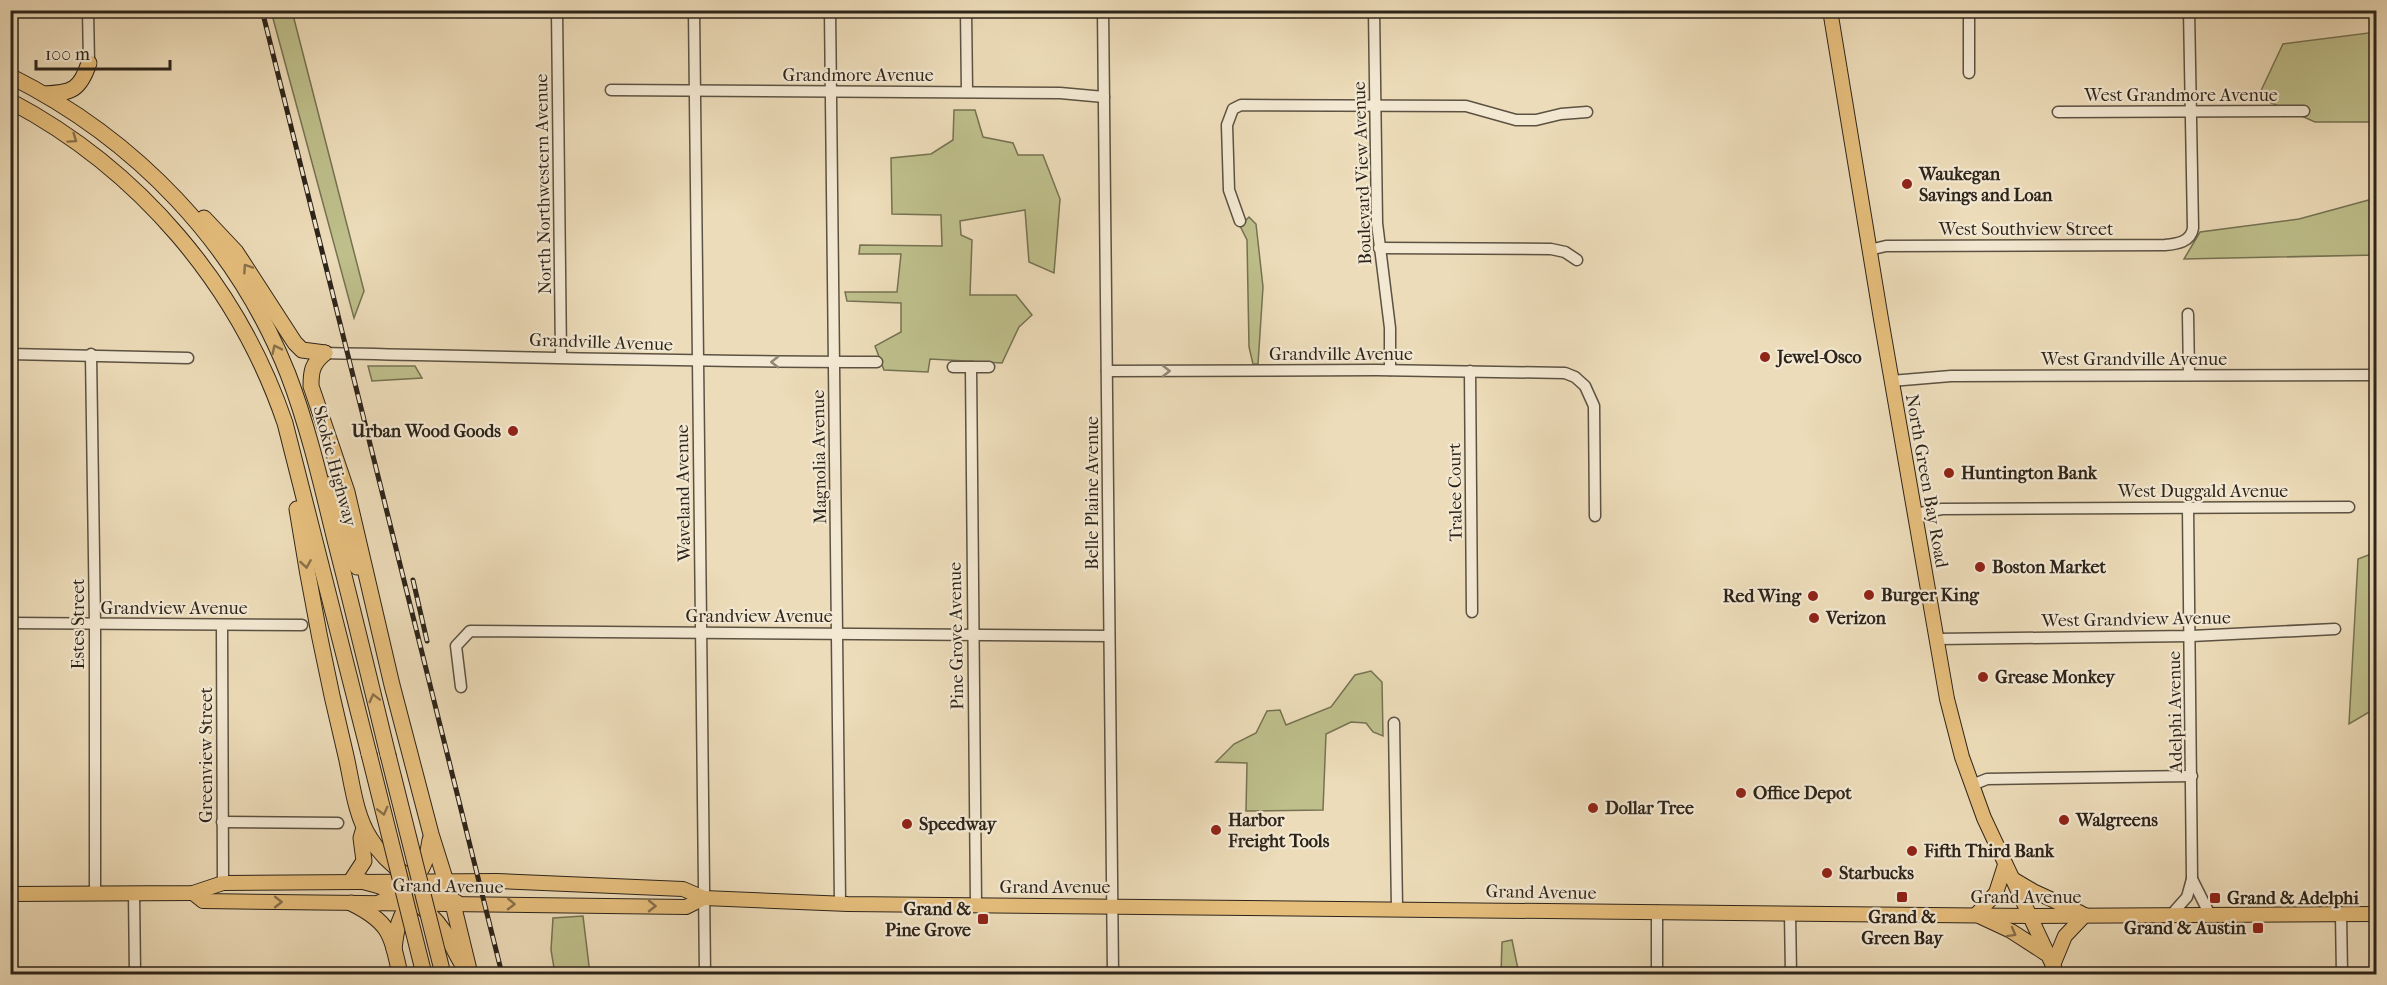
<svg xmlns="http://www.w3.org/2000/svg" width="2387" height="985" font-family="'IM FELL French Canon',serif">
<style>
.green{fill:#bebf8b;stroke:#757252;stroke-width:1.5}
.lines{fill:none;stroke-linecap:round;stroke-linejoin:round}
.minor-casing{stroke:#5c5242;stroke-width:13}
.major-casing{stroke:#2c241a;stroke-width:16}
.highway-casing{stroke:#2c241a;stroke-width:17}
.minor{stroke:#f3e8d2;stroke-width:10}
.major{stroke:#e6be7c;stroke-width:14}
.highway{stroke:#e6be7c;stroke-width:15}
.rail-casing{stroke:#2c241a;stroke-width:5}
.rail{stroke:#f3e8d2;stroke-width:3;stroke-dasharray:9;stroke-linecap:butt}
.highway-bridge-casing{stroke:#2c241a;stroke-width:17;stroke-linecap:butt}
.highway-bridge{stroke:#e6be7c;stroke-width:15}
.oneway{stroke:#89714b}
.oneway2{stroke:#908676}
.poi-dot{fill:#8f2418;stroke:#f3e8d2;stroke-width:2}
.labels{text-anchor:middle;stroke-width:4.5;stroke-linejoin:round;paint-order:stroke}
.street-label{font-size:18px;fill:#2c241a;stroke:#f3e8d2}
.poi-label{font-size:18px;font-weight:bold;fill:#2c241a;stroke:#f3e8d2;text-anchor:start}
</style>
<rect width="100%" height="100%" fill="#eddcb9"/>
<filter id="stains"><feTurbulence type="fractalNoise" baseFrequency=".00333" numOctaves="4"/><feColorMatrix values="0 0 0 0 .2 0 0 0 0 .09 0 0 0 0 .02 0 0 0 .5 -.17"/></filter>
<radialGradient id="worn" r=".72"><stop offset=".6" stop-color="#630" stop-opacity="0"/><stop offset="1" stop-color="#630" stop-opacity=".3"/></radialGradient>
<g class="green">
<path d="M271 11H292L364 291 354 318Z"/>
<path d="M2376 32V122H2315L2258 97 2283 44Z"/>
<path d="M954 110H975L983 137 1013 143 1018 155H1043L1060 199 1054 273 1029 262 1025 210 960 221 961 235 972 240 970 295H1016L1032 315 1019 327 1002 363 930 359 928 372 884 370 875 346 901 332V303L847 301 845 292H897L901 254H859L860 245 942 246 941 215 892 214 891 158 931 154 953 140Z"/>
<path d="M2376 198V255L2184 259 2200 232 2299 219Z"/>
<path d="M1249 217 1256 224 1263 287 1258 364H1253L1249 347 1247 240 1240 226Z"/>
<path d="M368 366H415L422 378 372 381Z"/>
<path d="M2376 552V708L2349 724 2358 559Z"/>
<path d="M1371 671 1382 682 1383 736 1373 732 1366 723 1351 722 1326 734 1323 810 1246 811 1247 763 1216 762 1234 744 1256 733 1267 711 1280 710 1286 725 1331 707 1355 675Z"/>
<path d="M583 916 590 974H555L551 950 553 918Z"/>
<path d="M1512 940 1519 974H1501L1502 942Z"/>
</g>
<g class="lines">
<g class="minor-casing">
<g id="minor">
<path d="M88 10 89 63"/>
<path d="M557 10 561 357"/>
<path d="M694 10 705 974"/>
<path d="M830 10 840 903"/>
<path d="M966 10 967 92"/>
<path d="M1103 10 1113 974"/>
<path d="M1374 10 1377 223 1390 328V370"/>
<path d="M1969 10V73"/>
<path d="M611 90 1060 93 1104 97"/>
<path d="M2058 112 2304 111"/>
<path d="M1240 221 1229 190 1227 125 1233 109 1241 105 1466 106 1516 120H1536L1561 114 1587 112"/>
<path d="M1379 248 1551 249 1565 252 1577 260"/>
<path d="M1869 250 1886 246 2165 245C2177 244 2191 242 2193 228L2189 10"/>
<path d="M2188 314 2189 375"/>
<path d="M325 353C509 357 693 362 877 362"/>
<path d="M10 354 188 358"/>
<path d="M91 354 95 624V893"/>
<path d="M953 367H989"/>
<path d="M971 367 976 905"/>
<path d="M1107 371 1376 370 1565 373 1575 377 1585 386 1594 406 1595 516"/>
<path d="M1470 371 1472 612"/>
<path d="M1891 381 1951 376 2376 375"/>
<path d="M1915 514 1942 509 2349 507"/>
<path d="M10 623 302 625"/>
<path d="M222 626 223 883"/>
<path d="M1937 639 2191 636 2335 629"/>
<path d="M461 687 456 646 470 631 1109 636"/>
<path d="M1394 723 1397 908"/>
<path d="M1972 785 1987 779 2192 776"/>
<path d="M222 822 338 823"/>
<path d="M2192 879 2210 915"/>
<path d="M134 893 135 974"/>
<path d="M1657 911V974"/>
<path d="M1790 913 1791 974"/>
<path d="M2341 914 2342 974"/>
<path d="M2171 915 2187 897 2192 879 2188 508"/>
</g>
</g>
<g class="major-casing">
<g id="major">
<path d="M1830 10 1881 319 1947 699 1962 757 1984 818 2057 974"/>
<path d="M2011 878 2033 891 2081 913"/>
<path d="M193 893 203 901 686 907 704 898"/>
<path d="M10 894 193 893 223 883 497 881 683 889 704 898 848 904 2028 916 2376 914"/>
<path d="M1976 915 1996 893 2005 865"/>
<path d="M1981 917 2011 931 2045 953"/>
<path d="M2053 965 2065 936 2085 915"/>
</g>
</g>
<g class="highway-casing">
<g id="highway">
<path d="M10 76C136 139 236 243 288 374 309 429 322 487 336 544 354 614 371 685 388 755"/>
<path d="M44 94C72 93 80 90 89 63"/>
<path d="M10 101C139 169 238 285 285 423L369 754"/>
<path d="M204 218 236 252 295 343 302 350 325 353"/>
<path d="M325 353C312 364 311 371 311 386L347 492 392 685 431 834 453 904 470 974"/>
<path d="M331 484 357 567"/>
<path d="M297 509C310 592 326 674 346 756 352 782 355 815 370 838 388 868 424 890 456 902"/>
<path d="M351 881 364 861 361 838 364 828"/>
<path d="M361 881C398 890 423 900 445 933 451 942 455 952 461 962"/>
<path d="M351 903C390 922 391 934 400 974"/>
<path d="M379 903C409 889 426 874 430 840"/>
<path d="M394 949C396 930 399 914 413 900"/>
</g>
</g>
<use href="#minor" class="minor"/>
<use href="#major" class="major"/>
<use href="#highway" class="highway"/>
<g class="rail-casing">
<g id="rail">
<path d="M262 10 502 974"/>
<path d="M413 580 427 641"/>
</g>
</g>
<use href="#rail" class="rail"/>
<g class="highway-bridge-casing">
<g id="highway-bridge">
<path d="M369 754 424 974"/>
<path d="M388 755 443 974"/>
</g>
</g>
<use href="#highway-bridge" class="highway-bridge"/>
</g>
<defs><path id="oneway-chevron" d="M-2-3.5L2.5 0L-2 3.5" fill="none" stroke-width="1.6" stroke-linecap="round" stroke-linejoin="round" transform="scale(1.5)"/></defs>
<g class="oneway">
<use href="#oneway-chevron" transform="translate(73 139) rotate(35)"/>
<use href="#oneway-chevron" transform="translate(247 268) rotate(-124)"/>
<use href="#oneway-chevron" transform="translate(276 349) rotate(-116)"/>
<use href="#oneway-chevron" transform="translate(306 564) rotate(81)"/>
<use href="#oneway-chevron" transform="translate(374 698) rotate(-104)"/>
<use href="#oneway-chevron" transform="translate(383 811) rotate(76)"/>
<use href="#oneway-chevron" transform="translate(278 902)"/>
<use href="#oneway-chevron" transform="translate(511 904) rotate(1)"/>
<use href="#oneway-chevron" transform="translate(652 906) rotate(1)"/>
<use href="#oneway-chevron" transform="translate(2012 933) rotate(29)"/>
</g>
<g class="oneway2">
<use href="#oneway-chevron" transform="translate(775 362) rotate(-180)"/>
<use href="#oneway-chevron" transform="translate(1166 371)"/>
</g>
<g class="poi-dot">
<circle cx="1907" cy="184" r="6"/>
<circle cx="1765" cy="357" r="6"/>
<circle cx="513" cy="431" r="6"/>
<circle cx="1949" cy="473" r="6"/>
<circle cx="1980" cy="567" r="6"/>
<circle cx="1869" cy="595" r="6"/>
<circle cx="1813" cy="596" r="6"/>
<circle cx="1814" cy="618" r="6"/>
<circle cx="1983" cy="677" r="6"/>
<circle cx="1741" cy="793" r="6"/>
<circle cx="1593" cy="808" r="6"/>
<circle cx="2064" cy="820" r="6"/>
<circle cx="907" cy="824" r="6"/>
<circle cx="1216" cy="830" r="6"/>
<circle cx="1912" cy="851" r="6"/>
<circle cx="1827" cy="873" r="6"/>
<rect x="1896" y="891" width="12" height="12" rx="3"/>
<rect x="2209" y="892" width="12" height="12" rx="3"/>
<rect x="977" y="913" width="12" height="12" rx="3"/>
<rect x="2252" y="922" width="12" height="12" rx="3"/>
</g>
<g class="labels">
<g class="street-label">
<text x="858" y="81">Grandmore Avenue</text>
<text x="2181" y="101">West Grandmore Avenue</text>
<text transform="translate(1362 173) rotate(-92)" y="6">Boulevard View Avenue</text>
<text transform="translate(543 184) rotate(-91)" y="6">North Northwestern Avenue</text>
<text x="2026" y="235">West Southview Street</text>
<text transform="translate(601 342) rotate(2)" y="6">Grandville Avenue</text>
<text x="1341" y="360">Grandville Avenue</text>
<text x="2134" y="365">West Grandville Avenue</text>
<text transform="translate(819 457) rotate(-91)" y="6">Magnolia Avenue</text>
<text transform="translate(335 466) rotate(75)" y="6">Skokie Highway</text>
<text transform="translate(1927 481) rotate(80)" y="6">North Green Bay Road</text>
<text x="2203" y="497">West Duggald Avenue</text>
<text transform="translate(1455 492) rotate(-91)" y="6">Tralee Court</text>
<text transform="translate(683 493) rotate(-91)" y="6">Waveland Avenue</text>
<text transform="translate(1092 493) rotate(-90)" y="6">Belle Plaine Avenue</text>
<text x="174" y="614">Grandview Avenue</text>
<text x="759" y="622">Grandview Avenue</text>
<text transform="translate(2136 619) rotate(-1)" y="6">West Grandview Avenue</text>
<text transform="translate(78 624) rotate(-90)" y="6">Estes Street</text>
<text transform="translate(956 636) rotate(-91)" y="6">Pine Grove Avenue</text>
<text transform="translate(2175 712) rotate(-91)" y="6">Adelphi Avenue</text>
<text transform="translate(206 755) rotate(-90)" y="6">Greenview Street</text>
<text transform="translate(448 886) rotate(1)" y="6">Grand Avenue</text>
<text x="1055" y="893">Grand Avenue</text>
<text transform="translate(1541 892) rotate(1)" y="6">Grand Avenue</text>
<text x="2026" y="903">Grand Avenue</text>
</g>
<g class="poi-label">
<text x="1919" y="180">Waukegan<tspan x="1919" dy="21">Savings and Loan</tspan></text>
<text x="1777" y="363">Jewel-Osco</text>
<text x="501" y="437" text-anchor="end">Urban Wood Goods</text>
<text x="1961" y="479">Huntington Bank</text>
<text x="1992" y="573">Boston Market</text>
<text x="1881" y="601">Burger King</text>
<text x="1801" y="602" text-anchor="end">Red Wing</text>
<text x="1826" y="624">Verizon</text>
<text x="1995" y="683">Grease Monkey</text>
<text x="1753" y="799">Office Depot</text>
<text x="1605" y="814">Dollar Tree</text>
<text x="1228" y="826">Harbor<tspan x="1228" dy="21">Freight Tools</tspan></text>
<text x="2076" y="826">Walgreens</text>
<text x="919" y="830">Speedway</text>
<text x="1924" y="857">Fifth Third Bank</text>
<text x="1839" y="879">Starbucks</text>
<text x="2227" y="904">Grand &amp; Adelphi</text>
<text x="971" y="915" text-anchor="end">Grand &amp;<tspan x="971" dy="21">Pine Grove</tspan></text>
<text x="1902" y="923" text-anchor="middle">Grand &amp;<tspan x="1902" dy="21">Green Bay</tspan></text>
<text x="2246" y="934" text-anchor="end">Grand &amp; Austin</text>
</g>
</g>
<rect width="2387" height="985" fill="none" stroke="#eddcb9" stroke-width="36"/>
<rect x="12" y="12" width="2363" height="961" fill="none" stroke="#2c241a" stroke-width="3"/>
<rect x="18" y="18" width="2351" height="949" fill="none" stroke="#2c241a" stroke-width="1.5"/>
<path d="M36 60v9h134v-9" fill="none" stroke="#2c241a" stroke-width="3"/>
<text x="45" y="60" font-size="18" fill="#2c241a" stroke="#f3e8d2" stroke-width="4.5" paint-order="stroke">100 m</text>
<rect width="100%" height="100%" filter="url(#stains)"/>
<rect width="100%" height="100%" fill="url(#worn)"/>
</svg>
